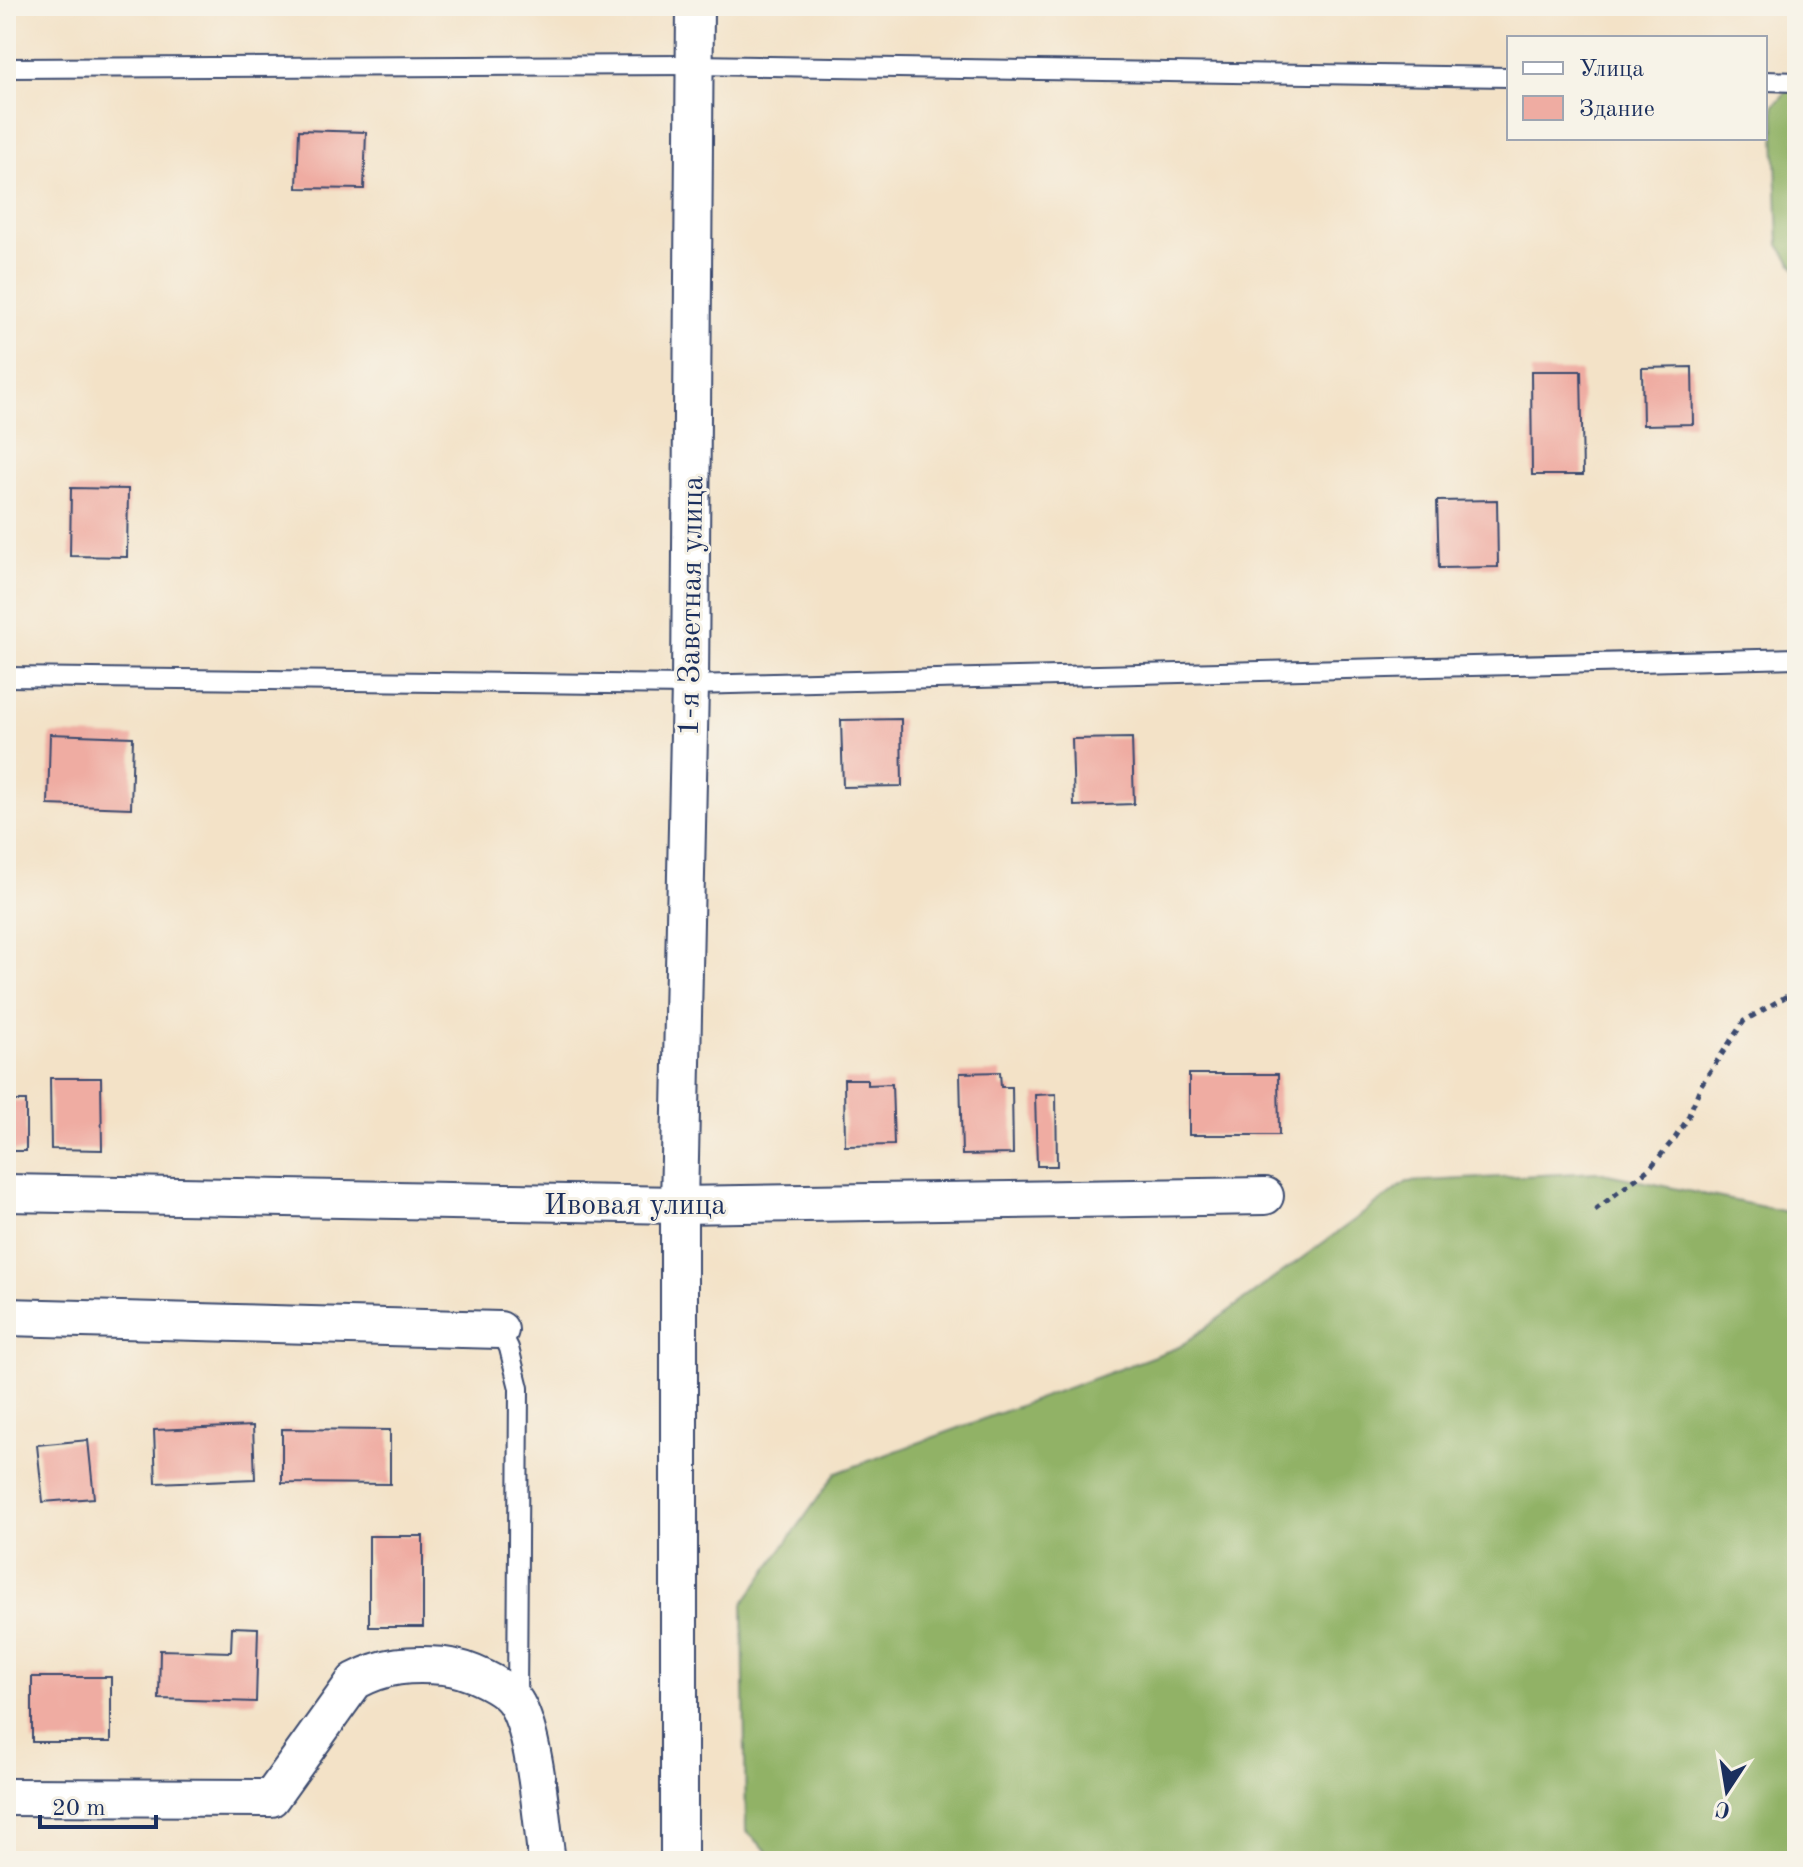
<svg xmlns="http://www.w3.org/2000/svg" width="1803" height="1867" font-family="'Old Standard TT',serif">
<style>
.forest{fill:#91b266;stroke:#567062;stroke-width:2}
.building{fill:#efaca2}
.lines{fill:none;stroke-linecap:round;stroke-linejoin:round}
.service-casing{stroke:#3b4a6e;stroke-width:22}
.minor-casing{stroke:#3b4a6e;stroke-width:40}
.path{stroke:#3b4a6e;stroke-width:5;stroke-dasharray:6 6;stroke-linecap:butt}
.service{stroke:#fff;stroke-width:18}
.minor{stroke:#fff;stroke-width:36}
.labels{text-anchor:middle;stroke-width:6;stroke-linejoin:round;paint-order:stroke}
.street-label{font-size:30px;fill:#1b2f5e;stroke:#f7f3e8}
</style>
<rect width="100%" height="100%" fill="#f7f3e8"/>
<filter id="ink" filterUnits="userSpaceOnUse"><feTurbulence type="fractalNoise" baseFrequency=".0125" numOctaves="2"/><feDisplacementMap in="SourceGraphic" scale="16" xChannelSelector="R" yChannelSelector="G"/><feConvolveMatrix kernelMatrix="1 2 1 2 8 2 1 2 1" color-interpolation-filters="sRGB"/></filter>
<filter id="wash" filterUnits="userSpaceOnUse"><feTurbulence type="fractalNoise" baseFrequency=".006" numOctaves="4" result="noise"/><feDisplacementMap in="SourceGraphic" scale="32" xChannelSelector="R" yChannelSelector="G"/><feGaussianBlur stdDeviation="1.8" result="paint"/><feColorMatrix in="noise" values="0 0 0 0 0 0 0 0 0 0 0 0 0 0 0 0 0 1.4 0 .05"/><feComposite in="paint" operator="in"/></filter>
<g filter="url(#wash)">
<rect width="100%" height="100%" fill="#f3e2c7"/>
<g class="forest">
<path d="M1797 80V271L1779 245 1774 105Z"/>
<path d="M1598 1172 1797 1214V1861H778L746 1831 743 1604 836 1473 1179 1347 1407 1182Z"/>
</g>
<g id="blocks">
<g class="building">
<path d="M299 130 366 132 364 189 297 188Z"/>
<path d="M1692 367 1693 424 1643 425 1642 368Z"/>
<path d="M1531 371H1581L1583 475H1532Z"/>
<path d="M71 488 128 489 127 557 70 556Z"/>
<path d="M1497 500 1498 567 1439 568 1437 501Z"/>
<path d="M901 719 902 786 843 787 841 720Z"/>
<path d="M50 734 133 737 131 808 48 805Z"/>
<path d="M1132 738 1134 804 1074 806 1072 739Z"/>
<path d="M6 1071H9V1101H26V1151H6Z"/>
<path d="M1000 1072 1001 1087H1012L1013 1154 962 1155 960 1073Z"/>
<path d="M1189 1074H1278L1279 1135H1189Z"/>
<path d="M50 1078H101L102 1150 51 1149Z"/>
<path d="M844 1079H867V1085L892 1084 894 1145 845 1146Z"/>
<path d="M1056 1094 1057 1166H1037L1035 1095Z"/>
<path d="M253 1426 255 1479 156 1483 154 1430Z"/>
<path d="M282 1429 390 1430V1484L282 1483Z"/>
<path d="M88 1440 94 1498 43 1502 37 1445Z"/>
<rect x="369" y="1536" width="54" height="91"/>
<path d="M232 1627 258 1628 256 1702 159 1699 160 1650 231 1652Z"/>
<rect x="32" y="1677" width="79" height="65"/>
</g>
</g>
</g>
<g filter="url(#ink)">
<use href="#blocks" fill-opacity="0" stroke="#3b4a6e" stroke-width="2"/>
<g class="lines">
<g class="service-casing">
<g id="service">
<path d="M6 68 695 65 1509 77"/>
<path d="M1765 81 1797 82"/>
<path d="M6 677 690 685 1797 658"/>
<path d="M500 1330 509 1348 519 1388 517 1700"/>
</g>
</g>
<g class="minor-casing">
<g id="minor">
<path d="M6 1193 679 1205 1265 1196"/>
<path d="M6 1317 500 1330"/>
<path d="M6 1797 271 1798 355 1681C385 1665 410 1663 444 1666 465 1668 507 1685 517 1705 536 1739 541 1820 547 1861"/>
<path d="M679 1861V1205L690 685 695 6"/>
</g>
</g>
<path class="path" d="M1595 1210 1650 1168 1675 1138 1687 1120 1701 1085 1744 1021 1797 990"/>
<use href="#service" class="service"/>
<use href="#minor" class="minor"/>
</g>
</g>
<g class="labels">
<g class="street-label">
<text transform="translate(690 606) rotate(-89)" y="10">1-я Заветная улица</text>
<text x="635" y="1214">Ивовая улица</text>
</g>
</g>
<rect width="1803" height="1867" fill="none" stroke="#f7f3e8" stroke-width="32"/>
<rect x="1507" y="36" width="260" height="104" fill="#f7f3e8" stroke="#9fa5b1" stroke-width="2"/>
<rect x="1523" y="62" width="40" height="12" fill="#ffffff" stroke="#9fa5b1" stroke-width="2"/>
<text x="1579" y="76" font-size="24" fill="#1b2f5e">Улица</text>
<rect x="1523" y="96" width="40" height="24" fill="#efaca2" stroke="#9fa5b1" stroke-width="2"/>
<text x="1579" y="116" font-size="24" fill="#1b2f5e">Здание</text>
<g transform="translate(1727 1791) rotate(192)" stroke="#f7f3e8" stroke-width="6" paint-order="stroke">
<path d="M0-6L14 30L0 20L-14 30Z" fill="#1b2f5e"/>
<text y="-12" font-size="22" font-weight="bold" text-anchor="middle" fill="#1b2f5e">С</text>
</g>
<path d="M40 1815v12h116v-12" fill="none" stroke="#1b2f5e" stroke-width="4"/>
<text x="52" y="1815" font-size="24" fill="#1b2f5e" stroke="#f7f3e8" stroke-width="6" paint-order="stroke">20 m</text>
</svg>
